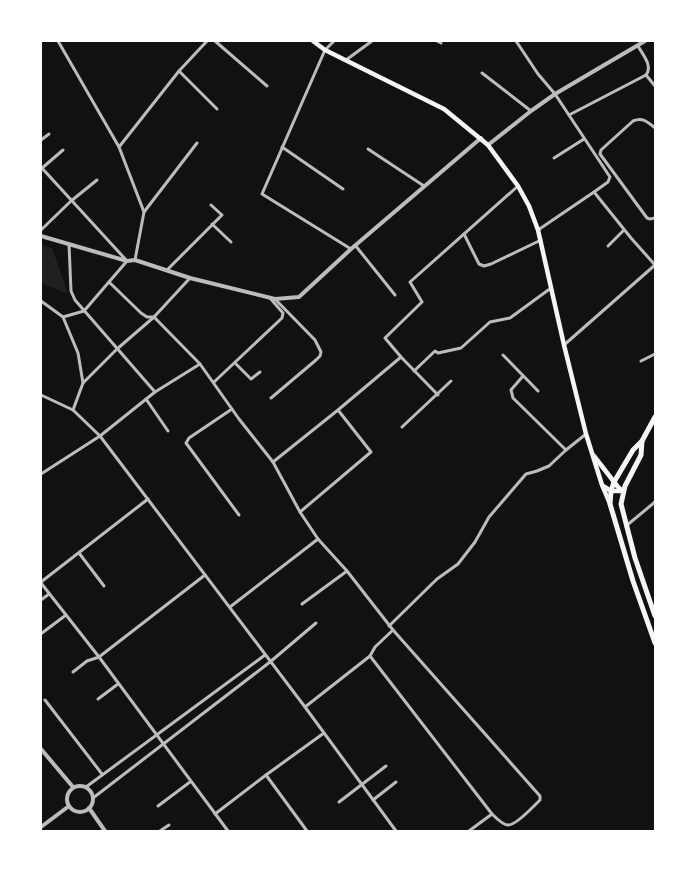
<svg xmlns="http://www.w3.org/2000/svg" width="696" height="872" font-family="Overpass,sans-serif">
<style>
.green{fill:#202020}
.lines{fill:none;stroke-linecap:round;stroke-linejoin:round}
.minor{stroke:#bcbcbc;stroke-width:3}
.tertiary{stroke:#bcbcbc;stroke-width:4}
.secondary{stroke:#f5f5f5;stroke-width:4.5}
.primary{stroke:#f5f5f5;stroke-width:5}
</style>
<rect width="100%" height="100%" fill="#111"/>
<path class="green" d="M41 245 52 248 68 294 41 283Z"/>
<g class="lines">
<g class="minor">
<path d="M58 41 119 147 144 212 135 260"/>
<path d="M215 41 267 86"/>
<path d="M334 41 325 50 262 194 351 249"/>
<path d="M437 41 441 43"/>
<path d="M516 41 538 74 555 94 610 177 608 182 594 192 631 238 655 265"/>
<path d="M638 46C643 55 653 66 646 75L655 86"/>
<path d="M346 60 372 41"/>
<path d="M179 71 217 109"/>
<path d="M482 73 531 111"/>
<path d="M569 115 646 75"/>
<path d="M655 128C648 122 643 117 633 121L601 150 600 154 647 218 650 219 655 218"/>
<path d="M41 140 49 134"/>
<path d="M119 147 179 71 207 41"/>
<path d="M282 147 343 189"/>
<path d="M368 149 424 186"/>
<path d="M554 158 584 139"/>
<path d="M41 167 127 261 84 311 63 317"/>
<path d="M41 169 63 150"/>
<path d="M144 212 197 143"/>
<path d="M212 224 231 242"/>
<path d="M41 230 71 201 97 180"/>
<path d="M538 230 594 192"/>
<path d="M464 234 479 264 484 266 491 264 541 240"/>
<path d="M69 244 71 291 75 300 155 392"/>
<path d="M355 245 395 295"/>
<path d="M608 246 624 230"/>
<path d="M167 270 222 215 211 205"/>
<path d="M109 282 141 313 147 317H154L200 364 239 419 273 462 300 512 318 539 347 571 393 630 540 796V800L537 803C532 808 515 826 508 825 503 825 496 818 492 814"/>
<path d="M41 301 63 317 78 353 83 383"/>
<path d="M564 345 655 265"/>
<path d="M503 355 538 391"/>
<path d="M401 357 438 395"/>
<path d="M641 361 655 354"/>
<path d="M235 363 251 379 260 372"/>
<path d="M414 371 435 351 438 353 461 348 490 322 510 318 551 288"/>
<path d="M523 376 511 390 513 398 566 450"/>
<path d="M214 382 282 318 283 313 270 298"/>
<path d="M41 395 73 410 100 436 305 707 396 831"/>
<path d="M271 398 316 360 320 356 321 352 315 340 275 299"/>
<path d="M146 399 168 431"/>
<path d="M232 409 189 438 186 443 239 515"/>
<path d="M73 410 83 383 117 349 154 317 190 278"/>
<path d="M402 427 451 381"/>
<path d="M273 462 338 410 401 357 385 338 422 302 410 282 518 186"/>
<path d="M41 474 100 436 155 392 200 364"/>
<path d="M300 512 371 452 338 410"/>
<path d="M626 526 655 502"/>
<path d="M79 553 104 586"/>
<path d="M41 582 148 499"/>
<path d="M41 583 99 657 228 831"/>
<path d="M41 600 49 594"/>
<path d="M302 604 347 571"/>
<path d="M230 607 318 539"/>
<path d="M389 626 437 579 458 564 475 542 489 517 526 474 537 471 549 466 566 450 586 434"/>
<path d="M42 633 66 615"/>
<path d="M370 656 492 814 469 831"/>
<path d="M73 672 87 661 99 657 205 575"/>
<path d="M98 699 118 684"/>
<path d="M45 700 102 774"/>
<path d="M305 707 370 656 375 647 393 630"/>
<path d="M266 775 307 831"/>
<path d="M86 787 265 655"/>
<path d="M93 798 270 662 316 623"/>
<path d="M373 800 396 782"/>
<path d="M339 802 386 766"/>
<path d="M158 806 190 782"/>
<path d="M215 814 266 775 324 733"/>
<path d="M160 831 169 825"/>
</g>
<g class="tertiary">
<path d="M488 145 531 111 555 94 645 41"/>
<path d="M41 236 127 261 135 260 190 278 275 299 299 297 351 249 481 138"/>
<path d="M41 749 73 787"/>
<circle cx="80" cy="799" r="13"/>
<path d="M89 808 105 831"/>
<path d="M41 827 69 806"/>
</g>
<g class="secondary">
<path d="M313 41 325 50 444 109 488 145 518 186 529 206 538 230 564 345 586 434 602 485 610 504"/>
<path d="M594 456 618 487 623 491"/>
<path d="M603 486 611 491H623"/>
</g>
<g class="primary">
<path d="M655 417 642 441 633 450 614 482 611 491 610 504 633 581 655 643"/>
<path d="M642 441 641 455 625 486 621 504 635 558 655 616"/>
</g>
</g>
<rect width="696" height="872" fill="none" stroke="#ffffff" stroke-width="84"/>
</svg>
